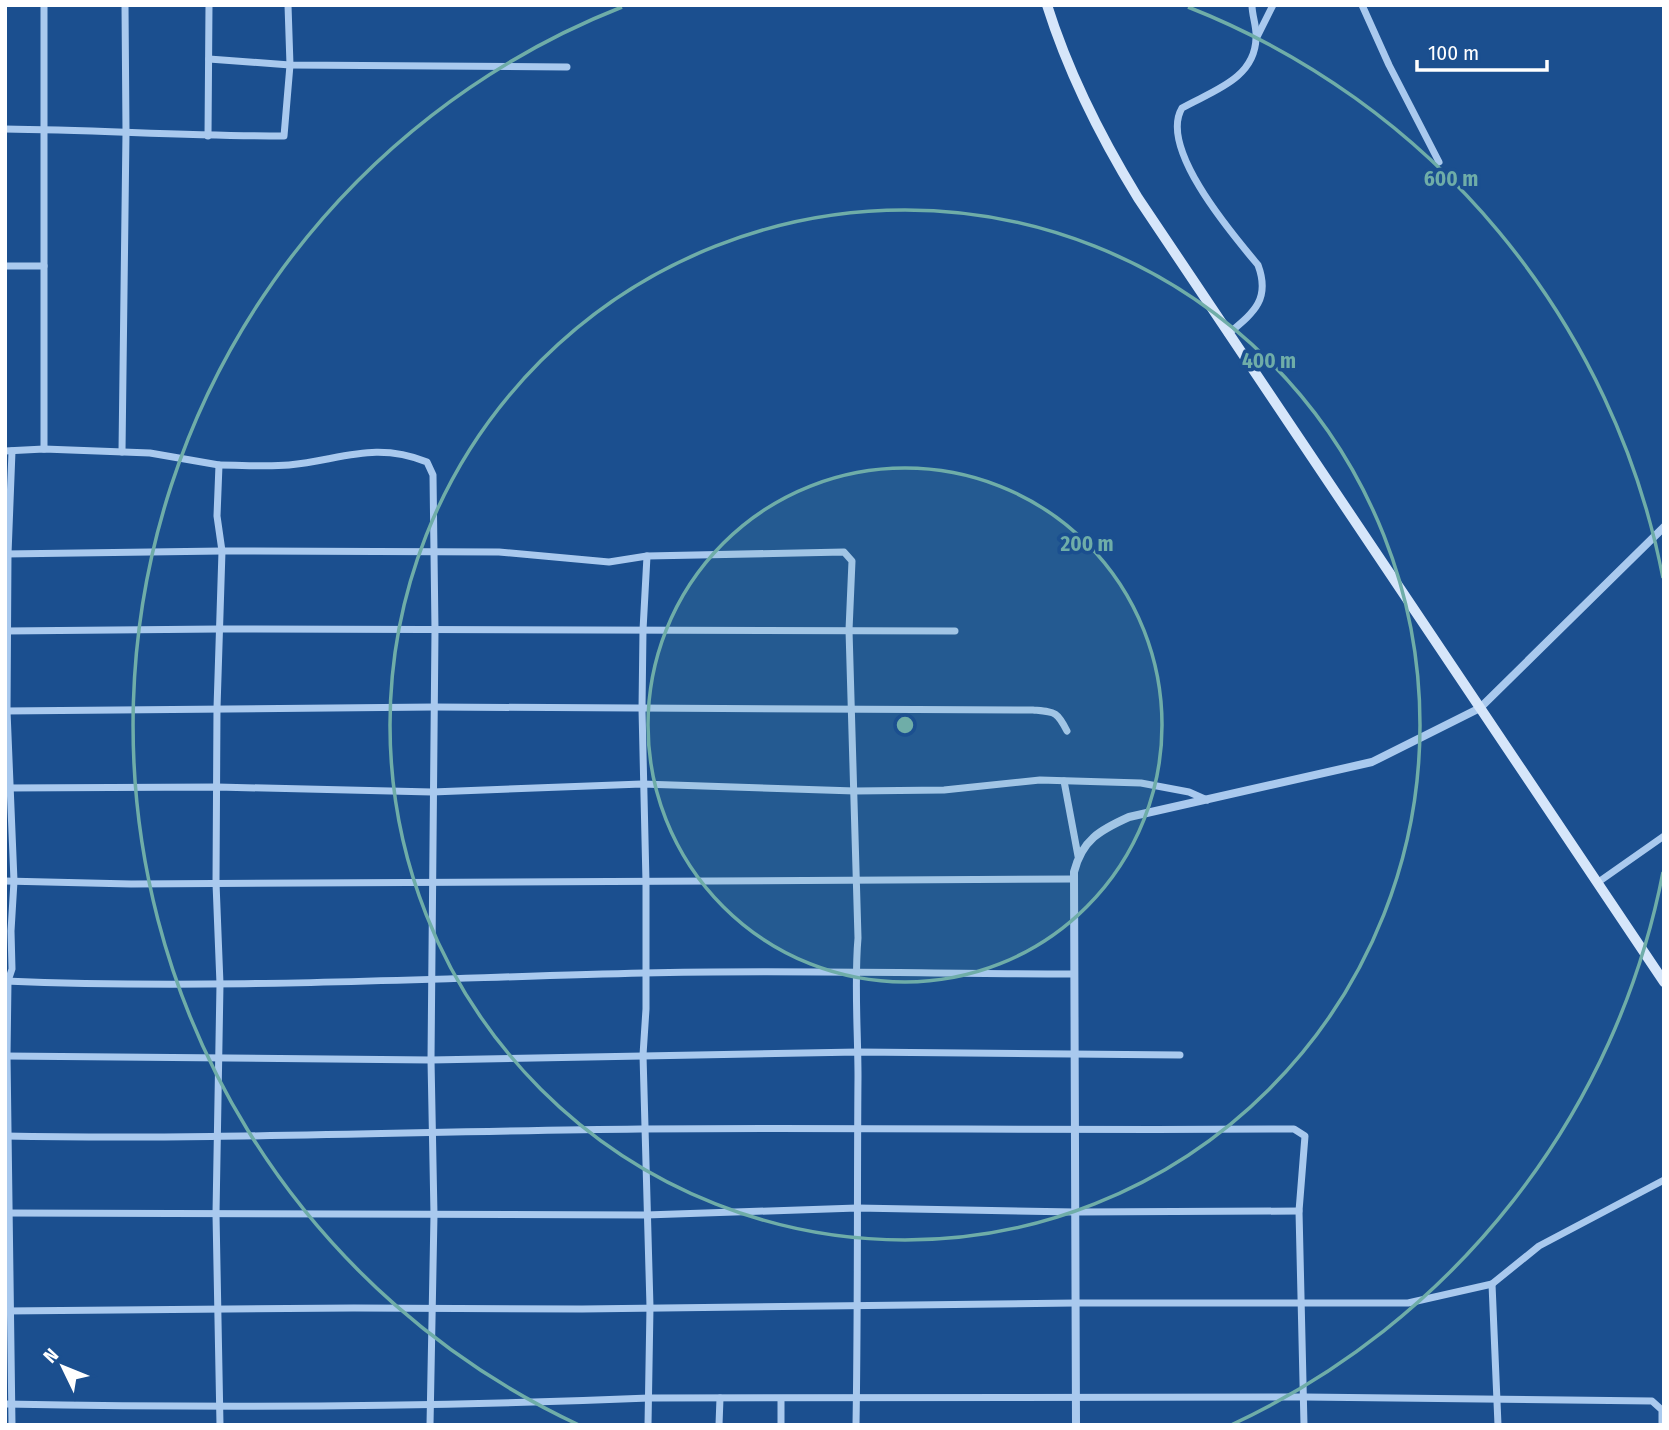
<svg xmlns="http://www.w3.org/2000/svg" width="1669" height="1430" font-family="'Fira Sans Condensed',sans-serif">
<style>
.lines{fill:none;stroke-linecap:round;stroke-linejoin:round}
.minor{stroke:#a9c9ee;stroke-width:7}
.tertiary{stroke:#a9c9ee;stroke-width:8}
.secondary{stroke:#d6e6fa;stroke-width:10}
.ring{fill:none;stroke:#6fada8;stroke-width:3.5}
.centre{fill:#6fada8;stroke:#1b4f8f;stroke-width:3.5}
.ring-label{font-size:21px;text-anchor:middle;font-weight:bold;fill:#6fada8;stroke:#1b4f8f;stroke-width:7;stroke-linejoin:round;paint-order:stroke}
</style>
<rect width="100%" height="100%" fill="#1b4f8f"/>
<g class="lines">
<g class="minor">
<path d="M288 5 290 65 567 67"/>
<path d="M1362 5 1389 65 1439 162"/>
<path d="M1257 37 1273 5"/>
<path d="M5 129C98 130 191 136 284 136L290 65 209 59"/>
<path d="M208 136 209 5"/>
<path d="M5 266H44"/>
<path d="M1228 334C1253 313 1271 300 1258 265 1233 235 1158 148 1182 108 1212 91 1255 79 1256 38 1257 27 1252 16 1252 5"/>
<path d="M44 449V5"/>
<path d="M5 451 44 449 150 453 219 465 217 516 222 551 217 708 216 883 220 984 216 1214 220 1425"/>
<path d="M12 451 8 554 7 711 14 881 11 931 12 969 8 981 7 1056 12 1425"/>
<path d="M122 452 126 132 125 5"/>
<path d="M219 465C242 465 266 467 289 465 341 460 374 441 427 462L433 475 435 630 431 1060 434 1215 430 1425"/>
<path d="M5 554 222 551 499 552 609 562 647 556 844 552 852 561 849 630 858 938C854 984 858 1030 858 1077 857 1193 858 1309 856 1425"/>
<path d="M647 556 643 630 642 709 646 882V1009L643 1055 650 1307 648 1425"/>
<path d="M6 631 219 629 955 631"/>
<path d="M5 711 434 707 1033 710C1055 712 1057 711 1067 731"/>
<path d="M1064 781 1078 856"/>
<path d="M5 788 217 787 432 792 642 784 855 791 944 790 1040 780 1141 783 1189 792 1207 800"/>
<path d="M5 881 131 884 1074 879"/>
<path d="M1597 883 1664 836"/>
<path d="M5 981C218 990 431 978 644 973 787 969 931 974 1074 974"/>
<path d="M5 1056 431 1060 858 1052 1180 1055"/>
<path d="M5 1136C217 1140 428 1131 640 1129 858 1127 1076 1131 1294 1129L1305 1136 1299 1211 1304 1425"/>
<path d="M5 1213 646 1215 857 1208 1075 1212 1299 1211"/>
<path d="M1492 1284 1498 1425"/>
<path d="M5 1311 354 1308 582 1309 1075 1303H1408L1492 1284 1539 1246 1664 1180"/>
<path d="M5 1404C220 1408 435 1407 649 1398L1305 1397 1652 1401 1662 1410V1425"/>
<path d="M719 1425 720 1398"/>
<path d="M781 1425V1399"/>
</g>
<path class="tertiary" d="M1076 1425 1074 872C1082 840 1100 830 1129 817L1372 762 1480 708 1664 527"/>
<path class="secondary" d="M1047 5C1069 75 1100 136 1138 198L1664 982"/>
</g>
<circle cx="905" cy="725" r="257" fill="#6fada8" fill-opacity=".12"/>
<g class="ring">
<circle cx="905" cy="725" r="257"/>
<circle cx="905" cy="725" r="515"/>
<path d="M1663 872A772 772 0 0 1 1231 1425M579 1425A772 772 0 0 1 622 7M1188 7A772 772 0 0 1 1663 578"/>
</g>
<circle cx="905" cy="725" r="10" class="centre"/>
<g class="ring-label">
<text x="1451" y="186">600 m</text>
<text x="1269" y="368">400 m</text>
<text x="1087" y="551">200 m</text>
</g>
<rect width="1669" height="1430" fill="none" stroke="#ffffff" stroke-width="14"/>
<g transform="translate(63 1367) rotate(313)" stroke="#1b4f8f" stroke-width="5" paint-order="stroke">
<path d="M0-5L12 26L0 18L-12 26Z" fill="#ffffff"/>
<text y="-10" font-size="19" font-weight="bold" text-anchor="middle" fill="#ffffff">N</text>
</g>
<path d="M1417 60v10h130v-10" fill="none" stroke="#ffffff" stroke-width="3.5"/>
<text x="1428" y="60" font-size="21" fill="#ffffff" stroke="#1b4f8f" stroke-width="5" paint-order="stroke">100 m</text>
</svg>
